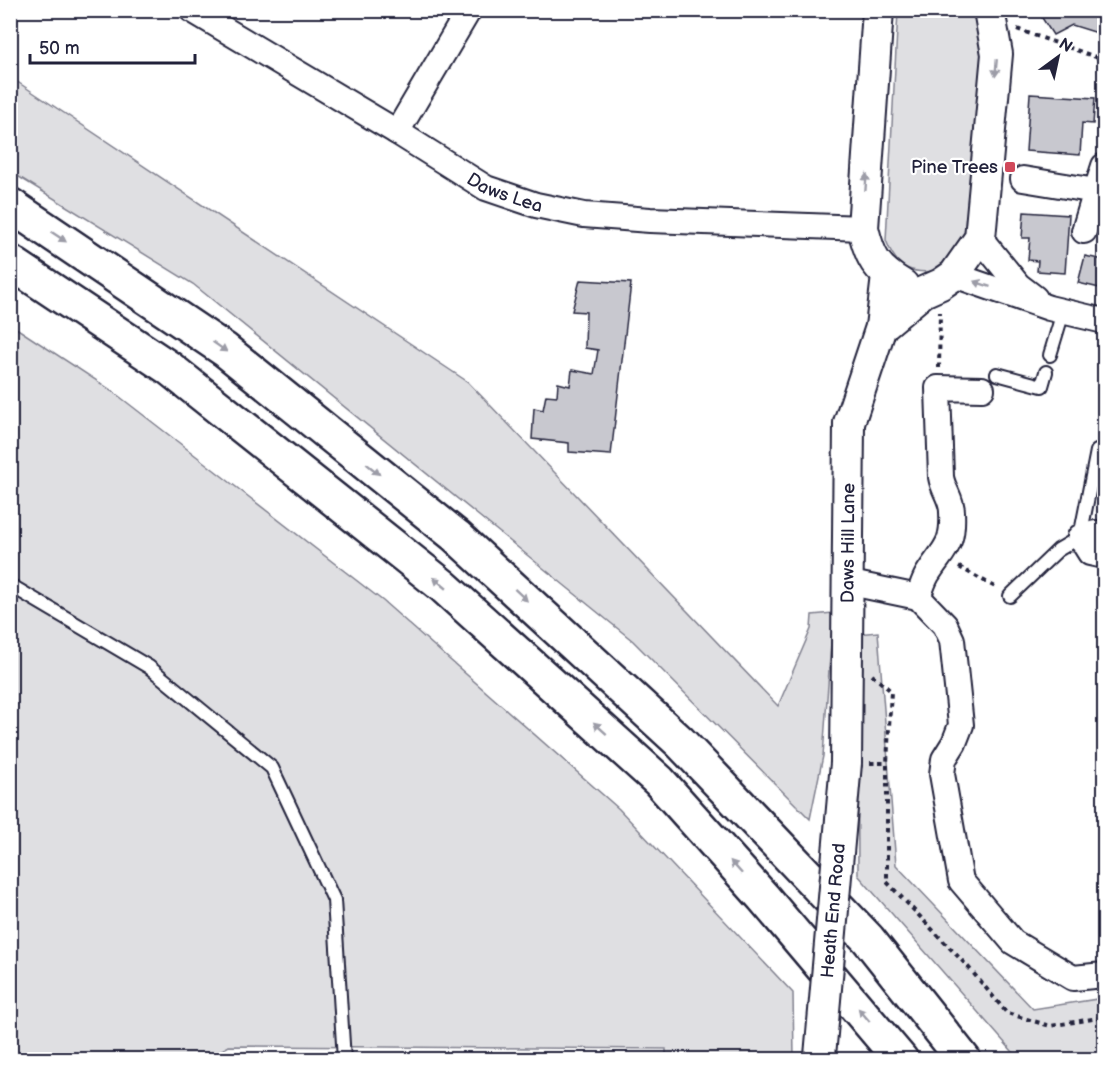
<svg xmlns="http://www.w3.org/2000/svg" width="1115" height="1070" font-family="'Balsamiq Sans',sans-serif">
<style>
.green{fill:#dfdfe2;stroke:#80808e;stroke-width:1.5}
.building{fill:#c8c8cf;stroke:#22223b;stroke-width:1.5}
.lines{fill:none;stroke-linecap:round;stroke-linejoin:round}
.service-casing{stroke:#22223b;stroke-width:16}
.minor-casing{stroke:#22223b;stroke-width:28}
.tertiary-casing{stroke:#22223b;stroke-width:34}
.motorway-casing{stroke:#22223b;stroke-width:38}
.path{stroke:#22223b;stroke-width:4;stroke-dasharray:4.5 4.5;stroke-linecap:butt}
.service{stroke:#fff;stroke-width:12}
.minor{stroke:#fff;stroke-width:24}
.tertiary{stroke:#fff;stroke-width:30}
.motorway{stroke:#fff;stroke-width:33}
.tertiary-bridge-casing{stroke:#22223b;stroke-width:34;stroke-linecap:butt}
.tertiary-bridge{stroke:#fff;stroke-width:30}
.oneway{fill:#9c9ca7}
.poi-dot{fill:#d1495b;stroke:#fff;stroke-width:2}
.labels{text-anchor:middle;stroke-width:4.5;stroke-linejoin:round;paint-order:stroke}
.poi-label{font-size:18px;fill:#22223b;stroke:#fff;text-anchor:end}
.street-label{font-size:18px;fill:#22223b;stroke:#fff}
</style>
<rect width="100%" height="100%" fill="#fff"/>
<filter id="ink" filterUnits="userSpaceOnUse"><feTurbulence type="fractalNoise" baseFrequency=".0167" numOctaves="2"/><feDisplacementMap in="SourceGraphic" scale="12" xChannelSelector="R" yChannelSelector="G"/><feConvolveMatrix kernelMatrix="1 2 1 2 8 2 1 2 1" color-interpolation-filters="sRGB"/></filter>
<g filter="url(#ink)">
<g class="green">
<path d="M898 11H982L987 35 974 225 943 270C913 275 897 271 886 240Z"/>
<path d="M10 77 468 382 778 706 811 629 812 615 833 613 823 756 810 819 633 641 193 284 11 172Z"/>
<path d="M10 324 111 390 383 601 619 809 793 993 794 1059H666V1049L229 1046 206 1059H11Z"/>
<path d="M878 632 896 865 1033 1009 1104 998V1053L1100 1055 1103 1059H1019L858 875 857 634Z"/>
</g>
<g class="building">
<path d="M1037 10H1104V35L1072 25 1053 35Z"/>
<path d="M1030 94 1095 98 1093 124 1082 123 1080 155 1026 151Z"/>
<path d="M1024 212 1069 215 1065 273 1037 271 1038 261 1028 260 1030 238H1022Z"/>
<path d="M1085 256 1104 260V289L1078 283Z"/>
<path d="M580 280 631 283 611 455 569 452V443L532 439 534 408 543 410 546 395 557 396 558 383 570 386 572 370 594 374 598 350 585 348 586 312 572 311Z"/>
</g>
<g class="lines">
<g class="service-casing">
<g id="service">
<path d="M1050 355 1063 312"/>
<path d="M997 374 1042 386 1046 372"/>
<path d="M10 585 149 667 272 768 334 900 344 1060"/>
<path d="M1010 596 1058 550 1080 537 1097 451"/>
</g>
</g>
<g class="minor-casing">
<g id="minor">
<path id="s1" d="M192 10 397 132 486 188 536 205 584 215 650 220 863 228"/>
<path d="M397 132 469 10"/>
<path d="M1023 179 1096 191 1104 166"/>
<path d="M1084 231 1096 191"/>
<path d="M980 238 1018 285 1035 298"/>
<path d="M954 275 1049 308 1104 321"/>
<path d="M1104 534 1095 533 1080 537 1090 553 1104 556"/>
<path d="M846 582 918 597 945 625 952 640 961 725 954 743 944 759 942 774 961 881 1013 942 1073 978 1104 975"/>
<path d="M918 597C921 590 923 582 927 575 943 549 954 547 952 512 952 499 943 490 941 477L938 388 982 389"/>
</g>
</g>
<g class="tertiary-casing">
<g id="tertiary">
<path d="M878 10 863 228C870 258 876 269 903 285"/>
<path d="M881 327 923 292 941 284 954 275 980 238 997 54 989 10"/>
<path id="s2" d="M846 763 849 423 881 327 887 276"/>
</g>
</g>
<g class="motorway-casing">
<g id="motorway">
<path d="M10 205 225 350 456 536 680 742 868 939 964 1060"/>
<path d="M10 262 169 368 443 586 659 781 763 897 901 1060"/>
</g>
</g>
<g class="path">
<path d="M1017 29 1104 60"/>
<path d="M939 368 940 312"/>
<path d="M959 567 997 588"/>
<path d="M872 675 891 691 887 763V882L969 968 1007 1013 1050 1026 1104 1017"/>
<path d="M870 763H887"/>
</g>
<use href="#service" class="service"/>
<use href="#minor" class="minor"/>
<use href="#tertiary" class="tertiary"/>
<use href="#motorway" class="motorway"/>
<g class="tertiary-bridge-casing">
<g id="tertiary-bridge">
<path id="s3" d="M820 1056 846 763"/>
</g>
</g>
<use href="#tertiary-bridge" class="tertiary-bridge"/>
</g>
<defs><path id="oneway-solid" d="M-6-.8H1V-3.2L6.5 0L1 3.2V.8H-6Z" transform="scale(1.5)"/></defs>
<g class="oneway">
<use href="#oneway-solid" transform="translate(996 68) rotate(95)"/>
<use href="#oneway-solid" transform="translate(866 182) rotate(-86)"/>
<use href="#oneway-solid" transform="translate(59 237) rotate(34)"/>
<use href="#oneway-solid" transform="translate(982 284) rotate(-161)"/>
<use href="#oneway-solid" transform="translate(220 347) rotate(35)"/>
<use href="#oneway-solid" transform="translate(373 469) rotate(39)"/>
<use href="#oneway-solid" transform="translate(440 583) rotate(-140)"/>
<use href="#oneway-solid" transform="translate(521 595) rotate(43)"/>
<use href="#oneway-solid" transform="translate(600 728) rotate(-138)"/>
<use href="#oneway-solid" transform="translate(736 867) rotate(-132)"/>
<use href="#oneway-solid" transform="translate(864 1015) rotate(-130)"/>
</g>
</g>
<rect class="poi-dot" x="1004" y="161" width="12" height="12" rx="3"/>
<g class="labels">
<g class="poi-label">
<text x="998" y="173">Pine Trees</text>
</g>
<g class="street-label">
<text dy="6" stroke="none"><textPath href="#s1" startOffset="363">Daws Lea</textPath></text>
<text dy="6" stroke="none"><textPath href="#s2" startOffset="220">Daws Hill Lane</textPath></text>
<text dy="6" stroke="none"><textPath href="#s3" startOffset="146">Heath End Road</textPath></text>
</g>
</g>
<rect width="1115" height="1070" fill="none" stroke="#fff" stroke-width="36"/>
<rect x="18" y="18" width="1079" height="1034" fill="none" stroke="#22223b" stroke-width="2" filter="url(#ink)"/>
<g transform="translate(1058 57) rotate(33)" stroke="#ffffff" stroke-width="4.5" paint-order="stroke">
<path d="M0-4.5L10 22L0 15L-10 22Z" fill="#22223b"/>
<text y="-9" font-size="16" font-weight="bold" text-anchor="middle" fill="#22223b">N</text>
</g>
<path d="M30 54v9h165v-9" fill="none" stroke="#22223b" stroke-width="3"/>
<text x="39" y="54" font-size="18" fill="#22223b" stroke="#ffffff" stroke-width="4.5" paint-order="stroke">50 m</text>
</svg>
